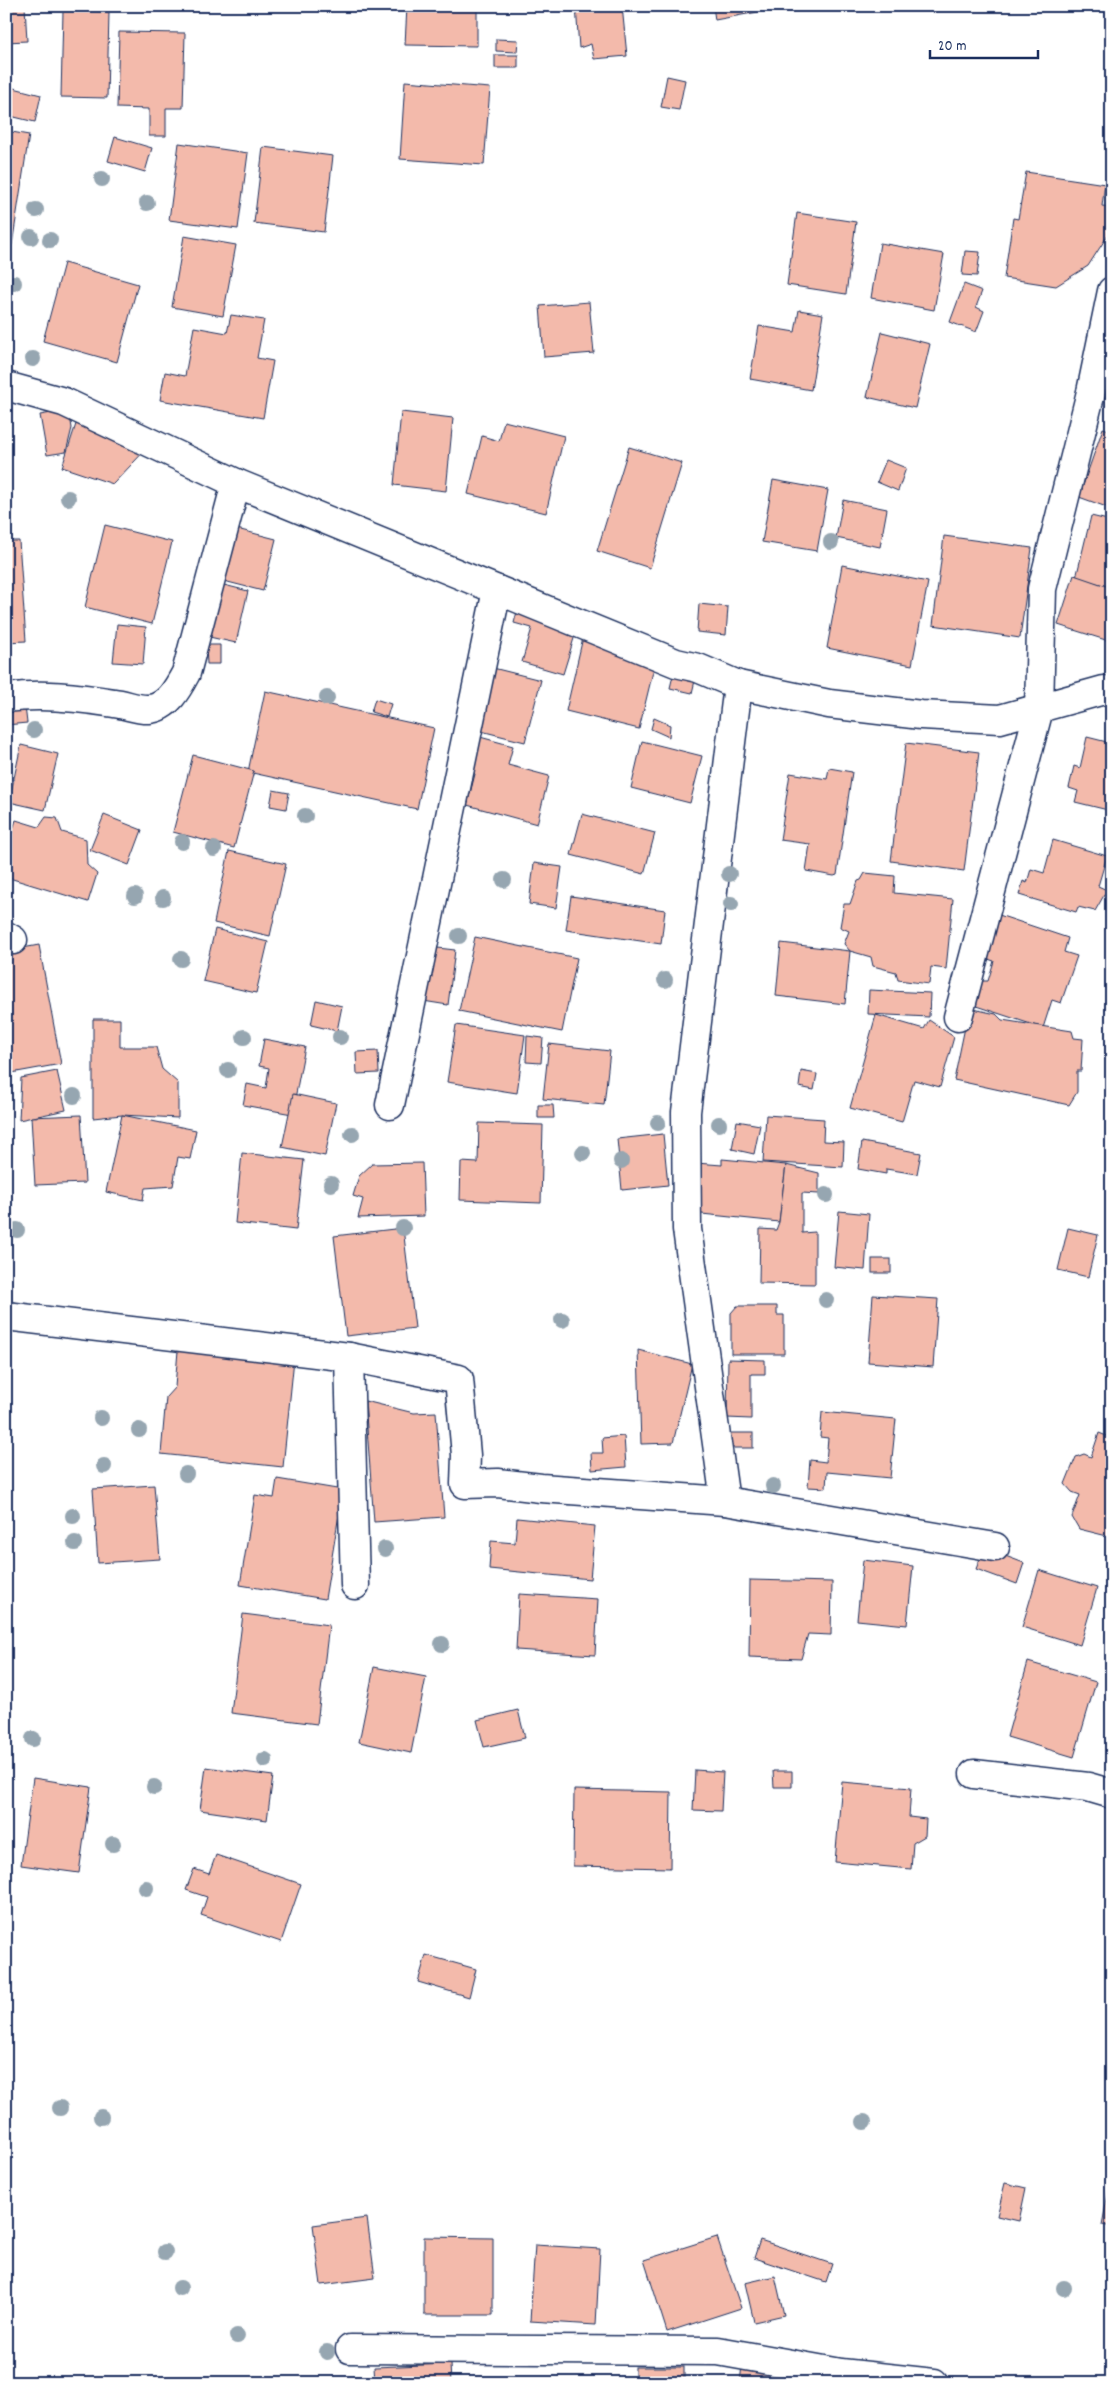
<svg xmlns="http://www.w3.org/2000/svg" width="1118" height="2389" font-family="Dekko,sans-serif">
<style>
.building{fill:#f3baab;stroke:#1b2f5e}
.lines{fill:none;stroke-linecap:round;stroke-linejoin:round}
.minor-casing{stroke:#1b2f5e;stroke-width:31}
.minor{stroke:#fff;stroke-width:28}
.tree{fill:#96a6b1}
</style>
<rect width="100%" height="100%" fill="#fff"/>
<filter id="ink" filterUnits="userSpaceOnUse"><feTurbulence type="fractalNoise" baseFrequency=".02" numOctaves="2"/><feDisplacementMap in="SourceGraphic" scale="10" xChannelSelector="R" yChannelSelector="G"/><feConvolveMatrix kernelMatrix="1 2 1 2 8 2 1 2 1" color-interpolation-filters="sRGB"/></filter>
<g filter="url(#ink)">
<g class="building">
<path d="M6 6H25L27 41 6 42Z"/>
<path d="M407 6H477V46L405 45Z"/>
<path d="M576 6H622L627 56 594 59 591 44 579 48Z"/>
<path d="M713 6H790L715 20Z"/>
<path d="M63 11 109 12 107 98 61 97Z"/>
<path d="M119 32 185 33 183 108H166V136H149V109L117 108Z"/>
<path d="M496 39 518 40 517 52 496 51Z"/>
<rect x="495" y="55" width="23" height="13"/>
<path d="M667 76 685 80 679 110 661 107Z"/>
<path d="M405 81 490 88 484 165 400 159Z"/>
<path d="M6 86 41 95 35 122 6 115Z"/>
<path d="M6 131 29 135 12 245 6 244Z"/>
<path d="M115 137 152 148 145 172 108 161Z"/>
<path d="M179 143 248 153 238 229 169 220Z"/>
<path d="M263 147 333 156 324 232 254 223Z"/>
<path d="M1026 172 1105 184 1102 206 1112 207 1108 235 1088 266 1056 286 1004 278 1013 218 1018 219Z"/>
<path d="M797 213 856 222 846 294 787 285Z"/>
<path d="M184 236 236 245 223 316 172 307Z"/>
<path d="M880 243 944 254 934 310 871 298Z"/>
<path d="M965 251 980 252 977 276 962 275Z"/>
<path d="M64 263 138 284 117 362 43 341Z"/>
<path d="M964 284 982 291 976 307 984 311 976 332 950 322Z"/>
<path d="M589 302 594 353 544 357 540 306Z"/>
<path d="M799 310 823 314 811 390 750 379 759 326 795 332Z"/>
<path d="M231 315 264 320 257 358 273 361 263 418 160 400 165 372 185 376 194 327 227 333Z"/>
<path d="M882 332 930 344 915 408 867 397Z"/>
<path d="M69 410 72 428 66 452 47 455 40 415Z"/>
<path d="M401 412 453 418 446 491 394 485Z"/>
<path d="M78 418 152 443 113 484 62 467Z"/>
<path d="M504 421 564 436 546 513 468 494 482 436 499 441Z"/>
<path d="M1103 428 1112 431V509L1079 497Z"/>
<path d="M629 447 682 463 650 568 597 551Z"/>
<path d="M886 460 906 468 898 491 877 482Z"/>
<path d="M773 480 828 490 817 551 762 542Z"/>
<path d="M843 500 887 509 880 547 836 538Z"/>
<path d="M1091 516 1112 521V587L1076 578Z"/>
<path d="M105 525 172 542 152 624 85 607Z"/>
<path d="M225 526 276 539 263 591 212 578Z"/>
<path d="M944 536 1032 548 1020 638 933 625Z"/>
<path d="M6 541H19L26 641 6 642Z"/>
<path d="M842 565 928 582 912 665 827 648Z"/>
<path d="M1074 575 1112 588V642L1058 625Z"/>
<path d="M216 583 248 591 236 643 205 636Z"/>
<path d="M519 604 579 622 563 674 522 662 532 628 514 623Z"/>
<path d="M699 604 728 607 726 635 697 632Z"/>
<path d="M117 624 146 627 143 664 113 662Z"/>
<path d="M584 633 658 651 639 729 566 711Z"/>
<path d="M206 645H220V664H207Z"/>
<path d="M676 663 698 668 692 693 670 688Z"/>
<path d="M481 665 541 680 525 742 465 727Z"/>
<path d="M265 691 434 728 417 809 248 772Z"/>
<path d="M24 698 27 723 6 725V700Z"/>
<path d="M375 699 391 704 387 717 371 712Z"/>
<path d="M654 718 670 725 669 737 651 729Z"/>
<path d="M1109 731 1112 732V811L1075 802 1078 791 1069 788 1074 766 1080 768 1087 737 1107 742Z"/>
<path d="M6 733H10L6 784Z"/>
<path d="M469 734 513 746 508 765 549 776 537 824 467 805 475 774 461 765Z"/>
<path d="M642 741 702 756 690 803 631 788Z"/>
<path d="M906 743 979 752 964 871 891 861Z"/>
<path d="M21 745 58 754 45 810 9 802Z"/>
<path d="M193 755 254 771 234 848 173 832Z"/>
<path d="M829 768 852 772 837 875 834 876 806 871 810 844 780 840 790 773 827 779Z"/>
<path d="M273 790 289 793 286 809 270 806Z"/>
<path d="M582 814 655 833 644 874 571 855Z"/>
<path d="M104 815 142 830 129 865 90 850Z"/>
<path d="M46 817 57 818 62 832 86 839 87 865 97 874 88 902 6 877V851L16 820 39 827Z"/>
<path d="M1053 840 1107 856 1098 886 1107 890 1095 911 1078 907 1076 912 1019 895 1023 881 1027 883 1031 869 1044 873Z"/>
<path d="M229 851 286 864 270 936 214 923Z"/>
<path d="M534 863 562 867 556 908 529 904Z"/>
<path d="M865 873 895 876 894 893 953 899 946 969 931 967 929 984 898 980 896 972 873 966 871 957 850 951 844 944 849 931 840 927 844 904H850L858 881 861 880Z"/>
<path d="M571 896 665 910 661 944 566 930Z"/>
<path d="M999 915 1068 938 1064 952 1077 956 1061 1003 1052 1000 1043 1028 973 1005 980 981H988L994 961 985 958Z"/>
<path d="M215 929 268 942 256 993 203 981Z"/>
<path d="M475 937 577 958 562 1032 459 1011Z"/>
<path d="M781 943 850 951 845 1004 776 996Z"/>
<path d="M39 945 61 1064 6 1074V951Z"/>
<path d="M429 947 455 950 448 1005 423 1001Z"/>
<path d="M869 990 930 993 929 1017 868 1014Z"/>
<path d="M316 1000 342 1006 337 1031 311 1025Z"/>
<path d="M969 1008 996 1014 1002 1020 1072 1031 1074 1038 1083 1039 1081 1071H1077V1092L1069 1105 954 1080Z"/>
<path d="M876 1015 924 1029 929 1020 954 1037 940 1087 914 1080 902 1122 850 1108Z"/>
<path d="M93 1019H120V1047H156L162 1069 178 1083V1118L122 1115 93 1118Z"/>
<path d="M456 1025 525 1035 517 1093 447 1082Z"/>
<path d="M527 1036 543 1038 541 1063 526 1062Z"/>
<path d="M264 1039 305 1047 292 1114 243 1105 247 1084 266 1088 269 1068 259 1066Z"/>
<path d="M549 1044 610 1051 604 1105 543 1099Z"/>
<path d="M378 1051 379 1073 357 1074 356 1052Z"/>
<path d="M57 1071 66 1110 19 1120 21 1078Z"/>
<path d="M801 1071 817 1074 814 1090 799 1087Z"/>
<path d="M293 1094 336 1103 325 1156 282 1147Z"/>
<path d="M538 1105H553L554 1118H538Z"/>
<path d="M81 1115 85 1183 35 1185 31 1117Z"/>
<path d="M122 1115 196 1130 190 1159 178 1157 173 1186 145 1188 143 1200 106 1192Z"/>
<path d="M766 1115 824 1119 823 1141 844 1142 843 1167 763 1162Z"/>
<path d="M737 1121 760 1125 754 1154 732 1149Z"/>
<path d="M479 1123 543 1125 541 1203 460 1200 461 1162 478 1163Z"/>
<path d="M663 1134 668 1185 622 1190 617 1139Z"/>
<path d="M862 1142 921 1153 917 1174 886 1169V1174L858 1169Z"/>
<path d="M242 1153 304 1160 296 1230 235 1223Z"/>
<path d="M722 1159 786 1165 779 1222 692 1213 696 1163 722 1165Z"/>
<path d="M422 1163 424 1216 358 1218 363 1199 353 1196 359 1176 372 1164Z"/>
<path d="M786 1165 819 1173V1194L802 1193V1233L815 1232V1284L759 1283 760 1229 776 1230 779 1222Z"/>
<path d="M839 1211 869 1214 865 1270 834 1267Z"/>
<path d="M403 1228 415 1328 346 1336 334 1236Z"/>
<path d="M1068 1228 1098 1235 1088 1277 1058 1270Z"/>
<rect x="872" y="1259" width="19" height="14"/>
<path d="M873 1295 938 1299 933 1367 868 1362Z"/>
<path d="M737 1306H777V1315H784V1354H731V1313Z"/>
<path d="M179 1338 295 1349 283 1467 161 1454 166 1397 175 1387Z"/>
<path d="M638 1350 692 1364 673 1443 641 1444Z"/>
<path d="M728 1359 765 1360V1374H751V1419L727 1418Z"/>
<path d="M365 1401 414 1413 436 1412 444 1517 374 1522Z"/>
<path d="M822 1412 896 1419 890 1478 827 1472 826 1488 808 1487 810 1460 826 1462 828 1438 820 1437Z"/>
<rect x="728" y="1433" width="25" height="15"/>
<path d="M1099 1433 1112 1438V1554L1108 1553 1107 1536 1079 1529 1072 1517 1080 1495 1072 1492 1065 1484 1076 1457 1084 1454 1091 1457Z"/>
<path d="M624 1436 626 1467 592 1470 591 1453H603L602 1438Z"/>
<path d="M277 1479 343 1490 325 1599 240 1585 255 1495 274 1498Z"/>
<path d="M154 1485 160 1559 98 1563 93 1489Z"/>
<path d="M517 1518 595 1526 590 1579 489 1569 491 1541 515 1543Z"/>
<path d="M984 1548 1024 1563 1017 1584 976 1569Z"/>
<path d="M863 1560 913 1566 907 1625 857 1620Z"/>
<path d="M1039 1570 1097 1588 1080 1645 1022 1627Z"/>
<path d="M750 1580 832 1582 831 1635 808 1634 801 1659 749 1657Z"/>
<path d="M519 1594 598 1599 595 1655 516 1650Z"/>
<path d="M243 1614 329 1625 317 1724 231 1713Z"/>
<path d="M1028 1662 1096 1682 1074 1757 1007 1737Z"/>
<path d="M374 1667 426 1677 411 1753 359 1742Z"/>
<path d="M518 1710 525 1738 484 1747 477 1720Z"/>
<path d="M206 1767 273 1776 267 1820 200 1810Z"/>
<path d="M695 1770 723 1772 721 1811 693 1810Z"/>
<path d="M773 1771H792V1787H774Z"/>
<path d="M33 1778 91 1787 79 1873 21 1865Z"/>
<path d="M842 1782 911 1788 909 1817 926 1819 925 1836 913 1843 911 1869 835 1862Z"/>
<path d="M574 1790 671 1792 670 1868 573 1866Z"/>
<path d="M216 1855 301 1884 281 1942 201 1915 207 1897 186 1890 194 1869 209 1874Z"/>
<path d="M426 1955 476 1969 469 1997 418 1982Z"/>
<path d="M1005 2183 1026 2188 1019 2221 997 2216Z"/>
<path d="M1110 2183H1112V2227L1102 2225Z"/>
<path d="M367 2218 375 2278 321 2285 313 2225Z"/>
<path d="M424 2237 493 2238V2315H424Z"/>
<path d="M717 2237 741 2308 667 2332 644 2260Z"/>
<path d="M760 2240 832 2264 826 2282 754 2258Z"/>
<path d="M535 2245 600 2249 596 2325 530 2321Z"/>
<path d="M775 2276 784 2315 754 2322 745 2283Z"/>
<path d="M450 2364 451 2383H375L374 2367Z"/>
<path d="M742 2365 812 2372 811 2383H740Z"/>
<rect x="635" y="2367" width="49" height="16"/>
<path d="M616 2381V2383L599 2382Z"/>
</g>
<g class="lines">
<g class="minor-casing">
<g id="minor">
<path d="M6 386 64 402 236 483 676 663 698 668 738 685 829 704 921 715 1000 719 1104 690 1112 693"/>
<path d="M6 698C42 693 78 697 114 703 125 704 138 710 149 709 168 707 178 688 186 673L236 483"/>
<path d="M6 936 13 940"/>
<path d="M958 1017 1039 709 1042 589 1091 392 1112 291"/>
<path d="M390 1105 497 590"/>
<path d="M6 1316 349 1357 459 1379 466 1455 465 1484 498 1483 541 1488 725 1501 995 1547"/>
<path d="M349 1357 355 1585"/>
<path d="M725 1501 687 1229 686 1112 738 685"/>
<path d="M974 1774 1088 1787 1112 1794"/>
<path d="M350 2349 718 2351 841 2373 934 2383"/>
</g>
</g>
<use href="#minor" class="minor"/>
</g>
<g class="tree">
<circle cx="102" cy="179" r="8"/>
<circle cx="147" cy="203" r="8"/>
<circle cx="36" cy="210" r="8"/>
<circle cx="31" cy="237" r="8"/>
<circle cx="50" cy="240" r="8"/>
<circle cx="14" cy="283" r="8"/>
<circle cx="33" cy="359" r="8"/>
<circle cx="68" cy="498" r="8"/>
<circle cx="831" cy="542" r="8"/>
<circle cx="327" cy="698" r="8"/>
<circle cx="34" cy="730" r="8"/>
<circle cx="305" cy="816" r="8"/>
<circle cx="182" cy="842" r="8"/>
<circle cx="214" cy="849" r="8"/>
<circle cx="729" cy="874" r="8"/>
<circle cx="504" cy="880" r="8"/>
<circle cx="135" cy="896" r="8"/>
<circle cx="163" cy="898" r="8"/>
<circle cx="731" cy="904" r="8"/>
<circle cx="459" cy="936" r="8"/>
<circle cx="181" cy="959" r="8"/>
<circle cx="665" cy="980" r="8"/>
<circle cx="244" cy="1037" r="8"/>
<circle cx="340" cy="1037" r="8"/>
<circle cx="228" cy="1070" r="8"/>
<circle cx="74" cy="1096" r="8"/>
<circle cx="658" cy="1123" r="8"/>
<circle cx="719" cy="1124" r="8"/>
<circle cx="352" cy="1134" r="8"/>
<circle cx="583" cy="1153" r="8"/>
<circle cx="621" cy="1161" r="8"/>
<circle cx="331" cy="1184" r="8"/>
<circle cx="826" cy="1195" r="8"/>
<circle cx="403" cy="1228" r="8"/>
<circle cx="17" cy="1230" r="8"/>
<circle cx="826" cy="1300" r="8"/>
<circle cx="562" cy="1320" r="8"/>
<circle cx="101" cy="1418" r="8"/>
<circle cx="139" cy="1430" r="8"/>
<circle cx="104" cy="1466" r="8"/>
<circle cx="186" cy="1474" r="8"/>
<circle cx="773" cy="1486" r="8"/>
<circle cx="73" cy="1516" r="8"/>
<circle cx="75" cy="1543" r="8"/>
<circle cx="385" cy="1549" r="8"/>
<circle cx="442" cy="1644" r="8"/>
<circle cx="33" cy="1739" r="8"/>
<circle cx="265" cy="1760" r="8"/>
<circle cx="154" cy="1787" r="8"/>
<circle cx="113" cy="1844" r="8"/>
<circle cx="146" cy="1888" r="8"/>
<circle cx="60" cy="2108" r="8"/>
<circle cx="101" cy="2117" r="8"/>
<circle cx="864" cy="2122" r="8"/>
<circle cx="165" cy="2252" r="8"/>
<circle cx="180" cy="2288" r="8"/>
<circle cx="1064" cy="2288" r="8"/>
<circle cx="237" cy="2336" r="8"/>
<circle cx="327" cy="2352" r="8"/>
</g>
</g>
<rect width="1118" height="2389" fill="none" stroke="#fff" stroke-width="25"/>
<rect x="12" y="12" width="1093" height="2364" fill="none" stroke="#1b2f5e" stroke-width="2" filter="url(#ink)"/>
<path d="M930 50v8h108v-8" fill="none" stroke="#1b2f5e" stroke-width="2.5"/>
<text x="938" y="50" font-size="15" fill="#1b2f5e" stroke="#ffffff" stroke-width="4" paint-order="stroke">20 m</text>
</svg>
